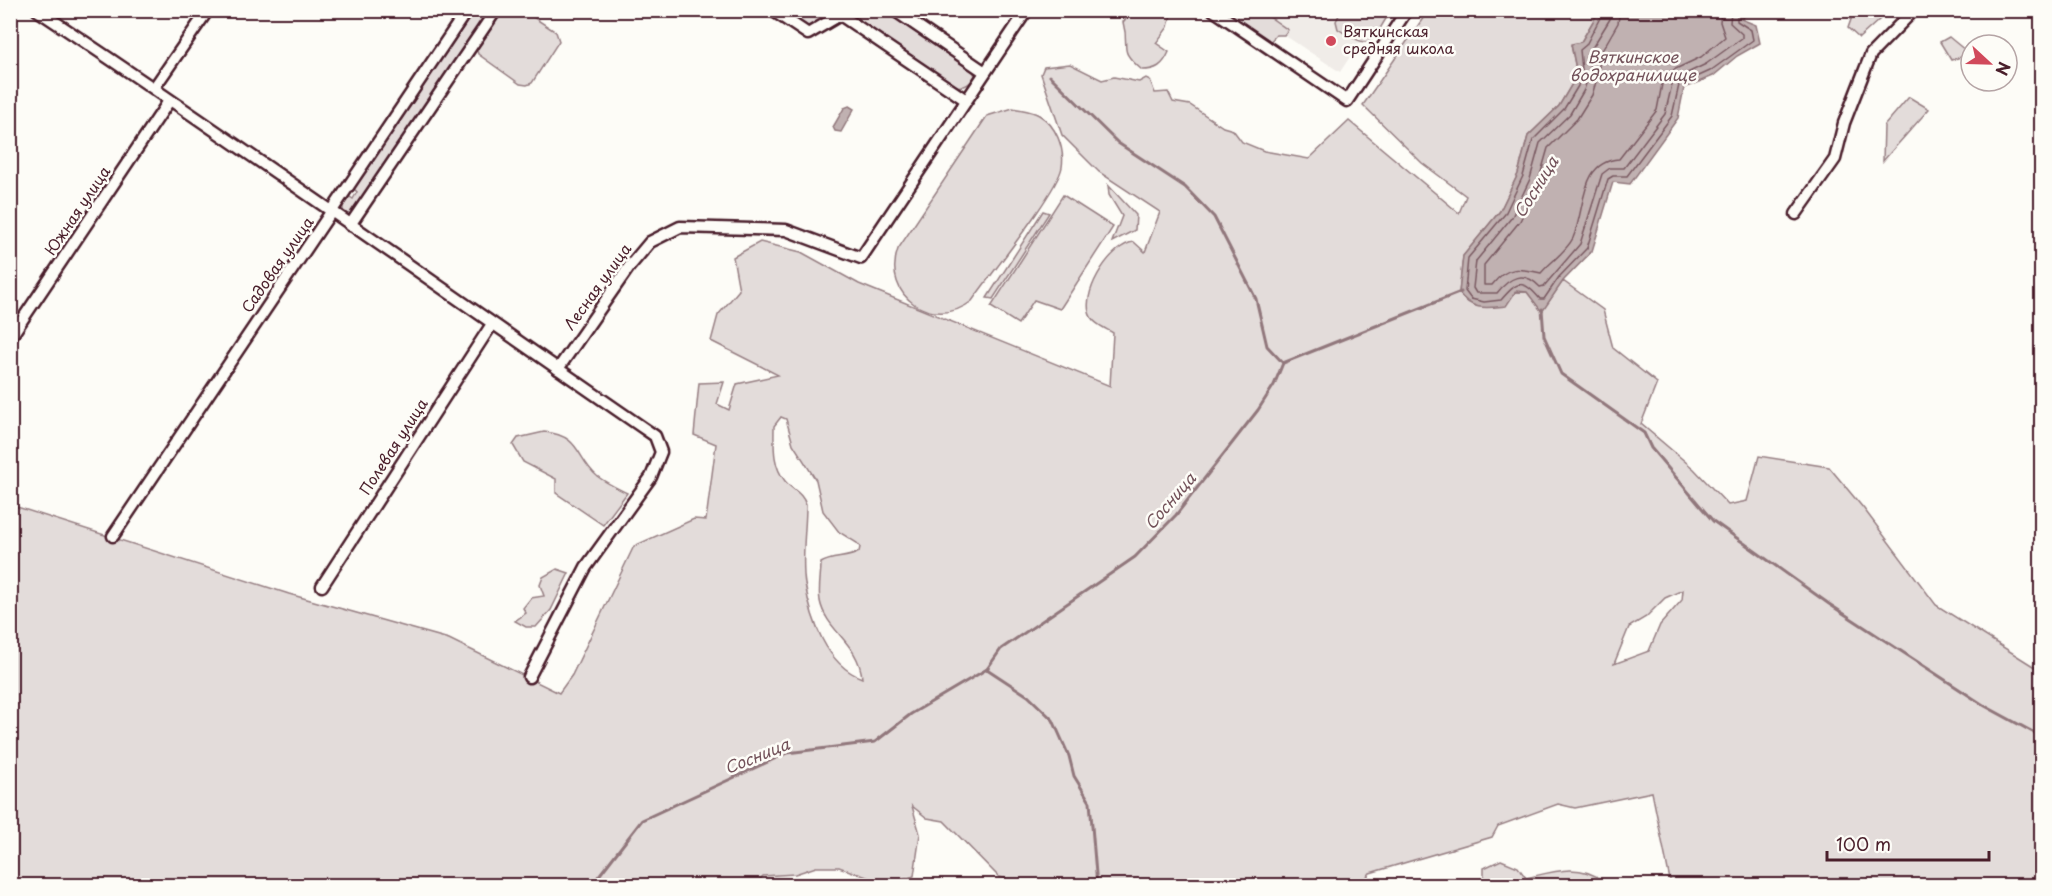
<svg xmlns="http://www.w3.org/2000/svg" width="2052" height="896" font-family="'Playpen Sans',sans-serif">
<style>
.built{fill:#f0ece8}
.green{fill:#e3dcda;stroke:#967e82;stroke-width:1.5;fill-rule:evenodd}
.water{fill:#c0b1b1;stroke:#91777b;stroke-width:1.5}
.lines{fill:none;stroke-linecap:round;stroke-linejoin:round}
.shore{stroke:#795961;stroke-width:1.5}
.stream{stroke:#91777b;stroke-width:3}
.street-casing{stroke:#4a1f2b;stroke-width:15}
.street{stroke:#fdfcf7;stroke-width:10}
.poi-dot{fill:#d1495b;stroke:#fdfcf7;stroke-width:2}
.labels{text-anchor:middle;stroke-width:5;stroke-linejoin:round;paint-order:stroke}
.poi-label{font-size:15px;fill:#4a1f2b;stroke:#fdfcf7;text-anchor:start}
.street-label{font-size:15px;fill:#4a1f2b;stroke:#fdfcf7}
.water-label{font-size:16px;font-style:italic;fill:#73525a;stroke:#fdfcf7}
</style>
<rect width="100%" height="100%" fill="#fdfcf7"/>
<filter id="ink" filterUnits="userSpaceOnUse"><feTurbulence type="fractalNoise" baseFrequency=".0167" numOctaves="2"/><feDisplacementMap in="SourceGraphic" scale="12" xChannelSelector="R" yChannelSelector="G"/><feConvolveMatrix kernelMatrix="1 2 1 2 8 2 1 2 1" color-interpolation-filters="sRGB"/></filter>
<g filter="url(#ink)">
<path class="built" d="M1248 11H1391L1372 39 1367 43H1359L1340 72Z"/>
<g class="green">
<path d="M500 10 524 11 556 32 559 41 532 83 527 85 520 84 478 54 475 44Z"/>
<path d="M1134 10 1172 11 1168 27 1156 43 1169 52C1163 66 1156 70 1142 70 1116 47 1131 51 1123 22Z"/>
<path d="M474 11H492L353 214 343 215V202L347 195 353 199 357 192 353 188Z"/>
<path d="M781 11H828L829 15C804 34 805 26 781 11Z"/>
<path d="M839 11H889L972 67 975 76C968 88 962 87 950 86Z"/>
<path d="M1221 11H1261L1288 30 1284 35H1276L1269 43Z"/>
<path d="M1341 11V10L1391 11C1370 42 1374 53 1338 29L1336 21Z"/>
<path d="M1428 11H1599L1581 42 1571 45 1576 69 1572 84 1559 106 1528 136 1518 174 1500 211 1463 256 1459 293 1527 292 1542 311 1563 281 1603 310 1613 348 1657 383 1641 424 1694 469 1728 505 1747 501 1759 456 1829 467 1864 509 1936 605 2041 671V885H1671L1652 792 1575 808 1558 804 1498 826 1492 837 1370 873 1360 885H1038L999 877 944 821 927 818 912 806 920 834 914 876 889 885 839 867H816L795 874 763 876 754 886H11V505L289 594 449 639 559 693 572 675 634 546 694 519 706 520 716 444 694 435 699 383 724 382 717 404 729 410 737 384 778 375 711 341 718 315 739 290 733 257 760 242 801 252 859 284 1110 386 1113 333C1105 328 1091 323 1089 312 1083 289 1112 244 1134 242L1145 252 1160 212 1099 172 1062 135 1041 74 1044 67 1070 64 1102 80 1114 77 1139 82 1146 78 1150 80 1155 93 1168 92 1173 102 1190 105 1223 127 1233 130 1242 142 1264 151 1309 159 1349 121 1459 213 1466 196 1422 163 1363 105ZM781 417 786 419 793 444 816 480 823 511 839 532 857 543 860 547 859 552C847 559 832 556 821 563 821 575 818 589 820 601 826 631 859 643 862 678 826 665 811 619 805 584 801 559 806 530 806 505 802 492 793 491 785 481 772 465 774 445 774 426ZM1683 590 1682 600 1660 625 1649 651 1614 664 1629 627 1646 617 1665 598Z"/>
<path d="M1854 11V10L1889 11 1859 38 1848 28Z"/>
<path d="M1949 37 1971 55V59L1961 57 1951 60 1940 42Z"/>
<path d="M1909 97 1929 109 1883 161 1884 126Z"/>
<path d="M1013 108C1021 110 1032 111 1039 115 1056 125 1065 148 1062 167 1058 191 990 275 972 301 934 331 881 297 898 249L987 116Z"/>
<path d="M1108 185 1136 215 1135 230 1112 242 1122 216 1109 195Z"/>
<path d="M1063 195 1113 227 1060 309 1034 300 1018 324 991 307Z"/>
<path d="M1043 211 1049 213 993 299 987 298Z"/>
<path d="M544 432C581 435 576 458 597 476 606 483 617 488 627 493L603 525 556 493V479L523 462 513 445 518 438Z"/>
<path d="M557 569 569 573 551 610 536 627H526L515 621 526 613 523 608 531 598 544 596 540 585 543 577Z"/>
<path d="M1501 860 1518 867 1526 878C1552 872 1580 862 1603 881V885H1484V868Z"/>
</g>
<g class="water">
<path d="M1599 11H1752L1741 19 1756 25 1760 43 1737 56 1713 76 1684 88 1678 118 1630 184 1613 182 1592 251 1563 281 1542 312 1527 292 1516 291 1506 306C1486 308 1472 311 1459 293L1463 256 1500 211 1518 174 1528 136 1559 106 1572 84 1576 69 1571 44 1581 42Z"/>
<path d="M849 106 854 109 841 132 835 131 833 127 844 108Z"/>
</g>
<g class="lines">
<g class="shore">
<path d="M1604 10 1586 45 1580 50 1582 70 1578 86 1564 109 1533 140 1523 176 1505 214 1468 258 1465 291 1471 299 1484 302 1501 300C1517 282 1522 277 1540 299H1544L1559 277 1587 248 1608 179 1613 176H1627L1672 116 1679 85 1710 71 1753 40 1751 30 1737 21V15L1742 10"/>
<path d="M1611 10 1610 19 1589 53 1590 71 1584 90 1570 114 1540 143 1530 179 1512 217 1476 261 1473 288 1476 293H1497C1509 278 1523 269 1540 287L1544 286 1580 244 1602 174 1610 168H1624L1665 114 1673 80 1706 64 1742 38V34L1730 23 1731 10"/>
<path d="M1620 10 1618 23 1599 56V72L1592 95 1577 119 1548 148 1538 183 1520 221 1484 265V285H1492C1507 265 1520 268 1541 273 1550 262 1567 251 1573 238 1586 208 1579 162 1619 159L1657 110 1662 84 1667 73 1701 57 1725 37 1720 22 1721 10"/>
</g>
<g class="stream">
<path d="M1050 76 1118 143 1185 187 1214 217 1256 299 1267 346 1283 363"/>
<path d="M1542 309 1544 336 1561 374 1644 433 1651 448 1713 521 1829 604 1985 706 2042 737"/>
<path d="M987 669 1028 696 1053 720 1069 756 1074 776 1090 802 1097 886"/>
<path d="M10 883 15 886"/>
<path d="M591 886 642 820 787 753 875 742 911 714 987 669 1001 649 1135 557 1176 515 1258 410 1274 385 1283 363 1461 292"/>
</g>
<g class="street-casing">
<g id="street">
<path d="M37 10C245 148 449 294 655 436L661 452 651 477 586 567 529 677"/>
<path d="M772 10 808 34 840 15"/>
<path d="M833 10 966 100"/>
<path d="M894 10 985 72"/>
<path d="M1213 10 1347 101 1407 10"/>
<path d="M154 88 208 10"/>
<path d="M1796 214 1835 159 1844 123 1871 54 1914 10"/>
<path d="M350 225 496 10"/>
<path d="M10 338 169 101"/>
<path d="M558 369 629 267 650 242 680 227 786 230 861 258 1027 10"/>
<path d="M113 536 467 10"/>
<path d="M322 586 492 324"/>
</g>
</g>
<use href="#street" class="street"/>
</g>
</g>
<circle class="poi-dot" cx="1331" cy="41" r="6"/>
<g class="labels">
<g class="poi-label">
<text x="1343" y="37">Вяткинская<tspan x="1343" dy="17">средняя школа</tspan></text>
</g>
<g class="street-label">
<text transform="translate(78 211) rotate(-56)" y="5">Южная улица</text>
<text transform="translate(278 265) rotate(-55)" y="5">Садовая улица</text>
<text transform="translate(598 287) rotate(-54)" y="5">Лесная улица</text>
<text transform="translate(394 447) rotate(-57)" y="5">Полевая улица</text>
</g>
<g class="water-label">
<text x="1633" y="63">Вяткинское<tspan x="1633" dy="18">водохранилище</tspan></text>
<text transform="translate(1536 187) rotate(-58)" y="6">Сосница</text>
<text transform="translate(1170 501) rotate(-49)" y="6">Сосница</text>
<text transform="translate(757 756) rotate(-22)" y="6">Сосница</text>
</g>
</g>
<rect width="2052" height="896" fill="none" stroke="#fdfcf7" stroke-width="36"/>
<rect x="18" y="18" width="2016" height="860" fill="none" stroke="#4a1f2b" stroke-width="2" filter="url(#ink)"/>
<g transform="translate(1989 63) rotate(112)"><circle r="28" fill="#fdfcf7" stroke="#b5a4a5" stroke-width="1.5"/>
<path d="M0-4.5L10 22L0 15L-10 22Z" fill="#d1495b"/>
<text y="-9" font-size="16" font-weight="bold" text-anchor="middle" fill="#4a1f2b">N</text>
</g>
<path d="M1827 851v9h162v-9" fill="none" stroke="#4a1f2b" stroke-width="3"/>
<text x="1836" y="851" font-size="18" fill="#4a1f2b" stroke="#fdfcf7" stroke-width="4.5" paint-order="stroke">100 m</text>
</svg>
